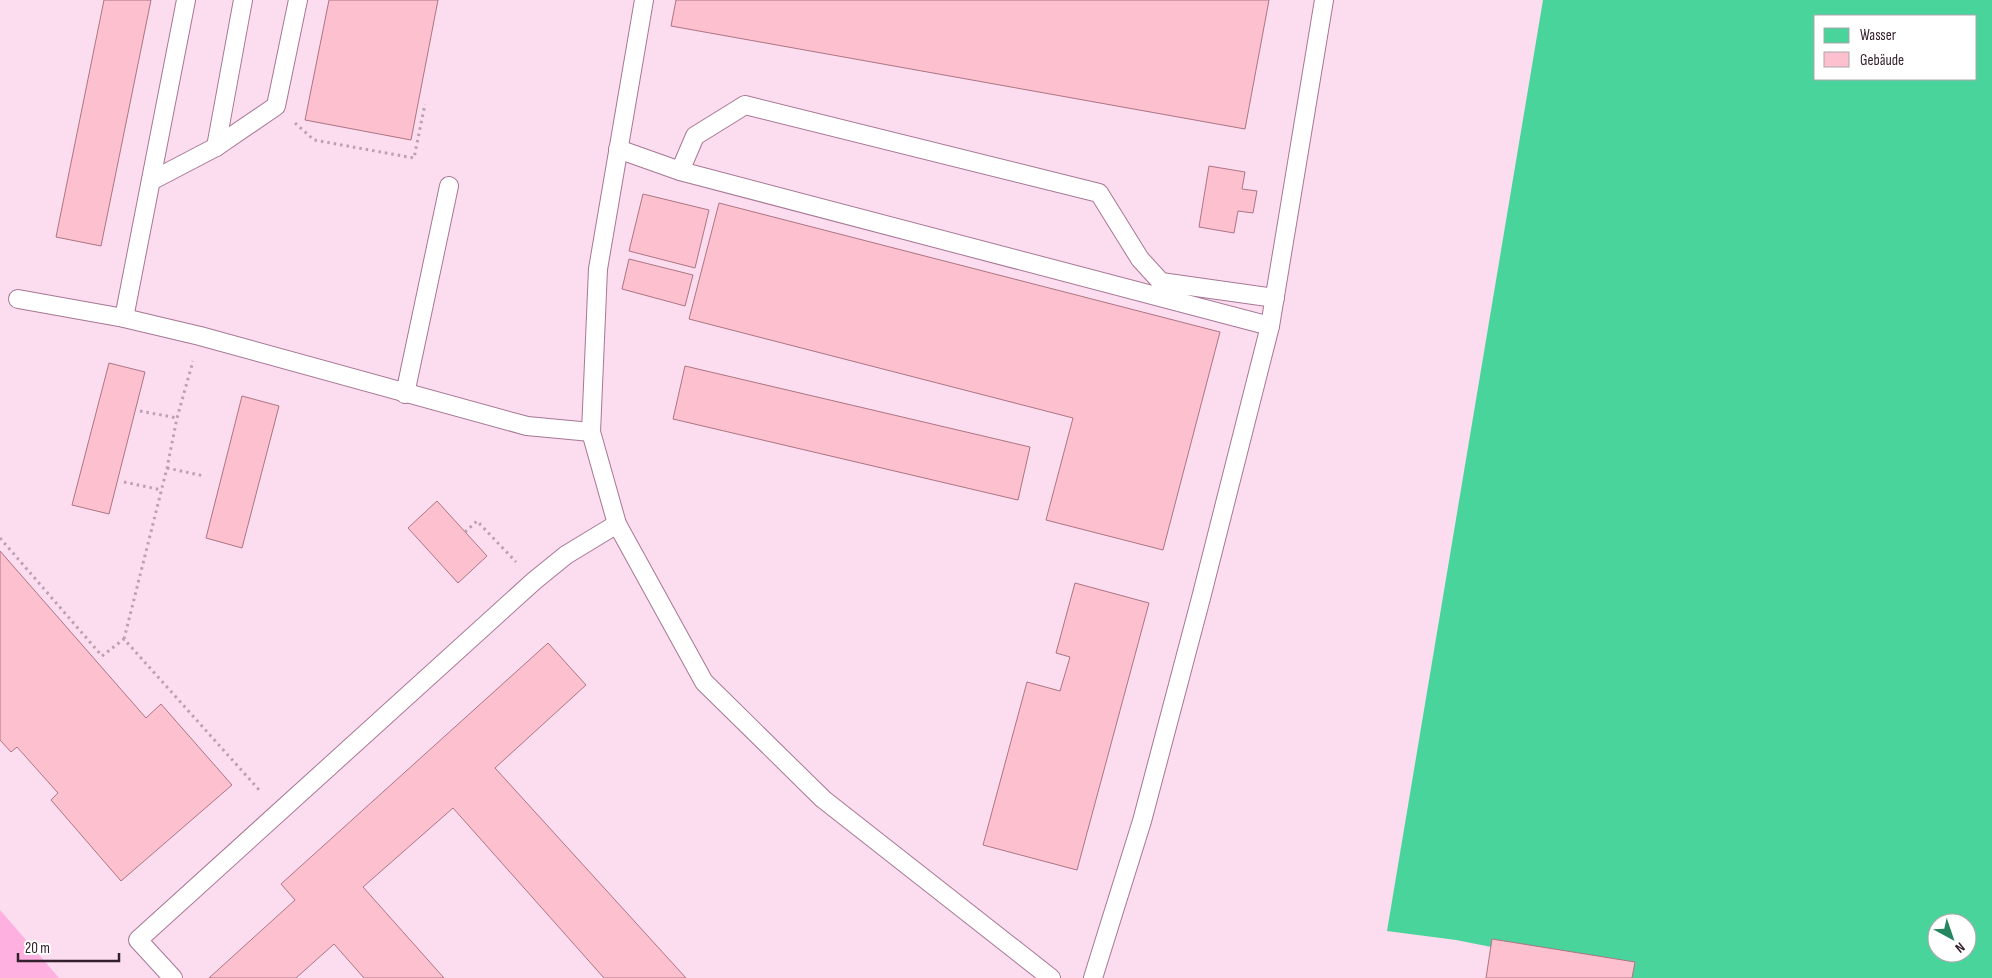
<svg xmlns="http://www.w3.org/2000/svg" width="1992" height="978" font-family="'Sofia Sans Condensed',sans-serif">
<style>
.green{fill:#feb1e0}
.water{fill:#49d49b;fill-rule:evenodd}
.building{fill:#fcc0cf;stroke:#ac7583}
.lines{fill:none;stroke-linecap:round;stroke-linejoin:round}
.lane-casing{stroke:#a77794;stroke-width:20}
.path{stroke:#bca0b1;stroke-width:3;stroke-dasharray:2.5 4;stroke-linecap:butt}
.lane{stroke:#fff;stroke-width:18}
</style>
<rect width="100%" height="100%" fill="#fcdcef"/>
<path class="green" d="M0 910 59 978H0Z"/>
<path class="water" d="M1543 0H1992V978H1534L1538 956 1456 940 1387 931ZM1816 16H1976V79H1816ZM1937 923H1967V953H1937Z"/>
<g class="building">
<path d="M104 0H151L101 246 56 237Z"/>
<path d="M329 0H438L411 140 305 120Z"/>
<path d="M676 0H1269L1245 129 671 26Z"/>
<path d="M1209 166 1245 172 1242 189 1257 191 1253 213 1238 211 1234 233 1199 227Z"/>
<path d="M643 194 709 210 695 268 629 251Z"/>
<path d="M719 203 1220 332 1163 550 1046 520 1073 418 689 319Z"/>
<path d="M629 259 693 275 685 306 622 289Z"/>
<path d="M109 363 145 372 109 514 72 505Z"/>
<path d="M685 366 1030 447 1018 500 673 419Z"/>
<path d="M242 396 279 406 242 548 206 538Z"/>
<path d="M437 501 487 556 458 583 408 528Z"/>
<path d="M0 551 146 718 161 704 232 785 121 881 51 800 58 793 17 747 11 752 0 740Z"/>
<path d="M1075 583 1149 603 1077 870 983 845 1027 682 1060 691 1070 657 1056 653Z"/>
<path d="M548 643 586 685 495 768 686 978H604L453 808 363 887 444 978H364L334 944 296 978H209L295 900 281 884Z"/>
<path d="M1492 939 1635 962 1632 978H1486Z"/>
</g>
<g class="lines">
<g class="lane-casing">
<g id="lane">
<path d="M186 0 124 318 200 336 527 426 591 432"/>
<path d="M644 0 598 269 591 432 617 524 704 682 823 799 1051 978"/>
<path d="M216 147 243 0"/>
<path d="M618 149 680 171"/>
<path d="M151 181 216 147 276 106 298 0"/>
<path d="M18 299 124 318"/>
<path d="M1270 326 680 171 695 136 745 105 1099 193 1140 259 1161 282 1275 298"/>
<path d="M405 394 449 186"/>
<path d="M173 978 138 940 534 581 566 555 617 524"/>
<path d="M1093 978 1142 821 1201 598 1270 326 1324 0"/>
</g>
</g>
<g class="path">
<path d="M295 123 314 140 414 158 425 104"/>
<path d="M140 411 177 418"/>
<path d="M167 468 204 476"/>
<path d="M124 482 162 490"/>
<path d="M465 532 477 521 516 562"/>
<path d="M0 538 102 656 124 639 261 792"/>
<path d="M124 639 167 468 177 418 193 361"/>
</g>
<use href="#lane" class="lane"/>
</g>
<rect x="1814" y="15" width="162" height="65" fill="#ffffff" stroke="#aea6ab"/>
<rect x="1824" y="28" width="25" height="15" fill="#49d49b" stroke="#aea6ab"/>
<text x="1860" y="40" font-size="15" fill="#34202c">Wasser</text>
<rect x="1824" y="52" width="25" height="15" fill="#fcc0cf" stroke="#aea6ab"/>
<text x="1860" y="65" font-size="15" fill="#34202c">Gebäude</text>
<g transform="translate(1952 938) rotate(140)"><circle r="24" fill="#ffffff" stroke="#aea6ab"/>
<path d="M0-4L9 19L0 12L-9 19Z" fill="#258760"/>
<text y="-8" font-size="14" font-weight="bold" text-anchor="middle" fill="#34202c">N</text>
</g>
<path d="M18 953v8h101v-8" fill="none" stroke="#34202c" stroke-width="2.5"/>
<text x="25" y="953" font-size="15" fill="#34202c" stroke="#ffffff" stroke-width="4" paint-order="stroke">20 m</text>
</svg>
